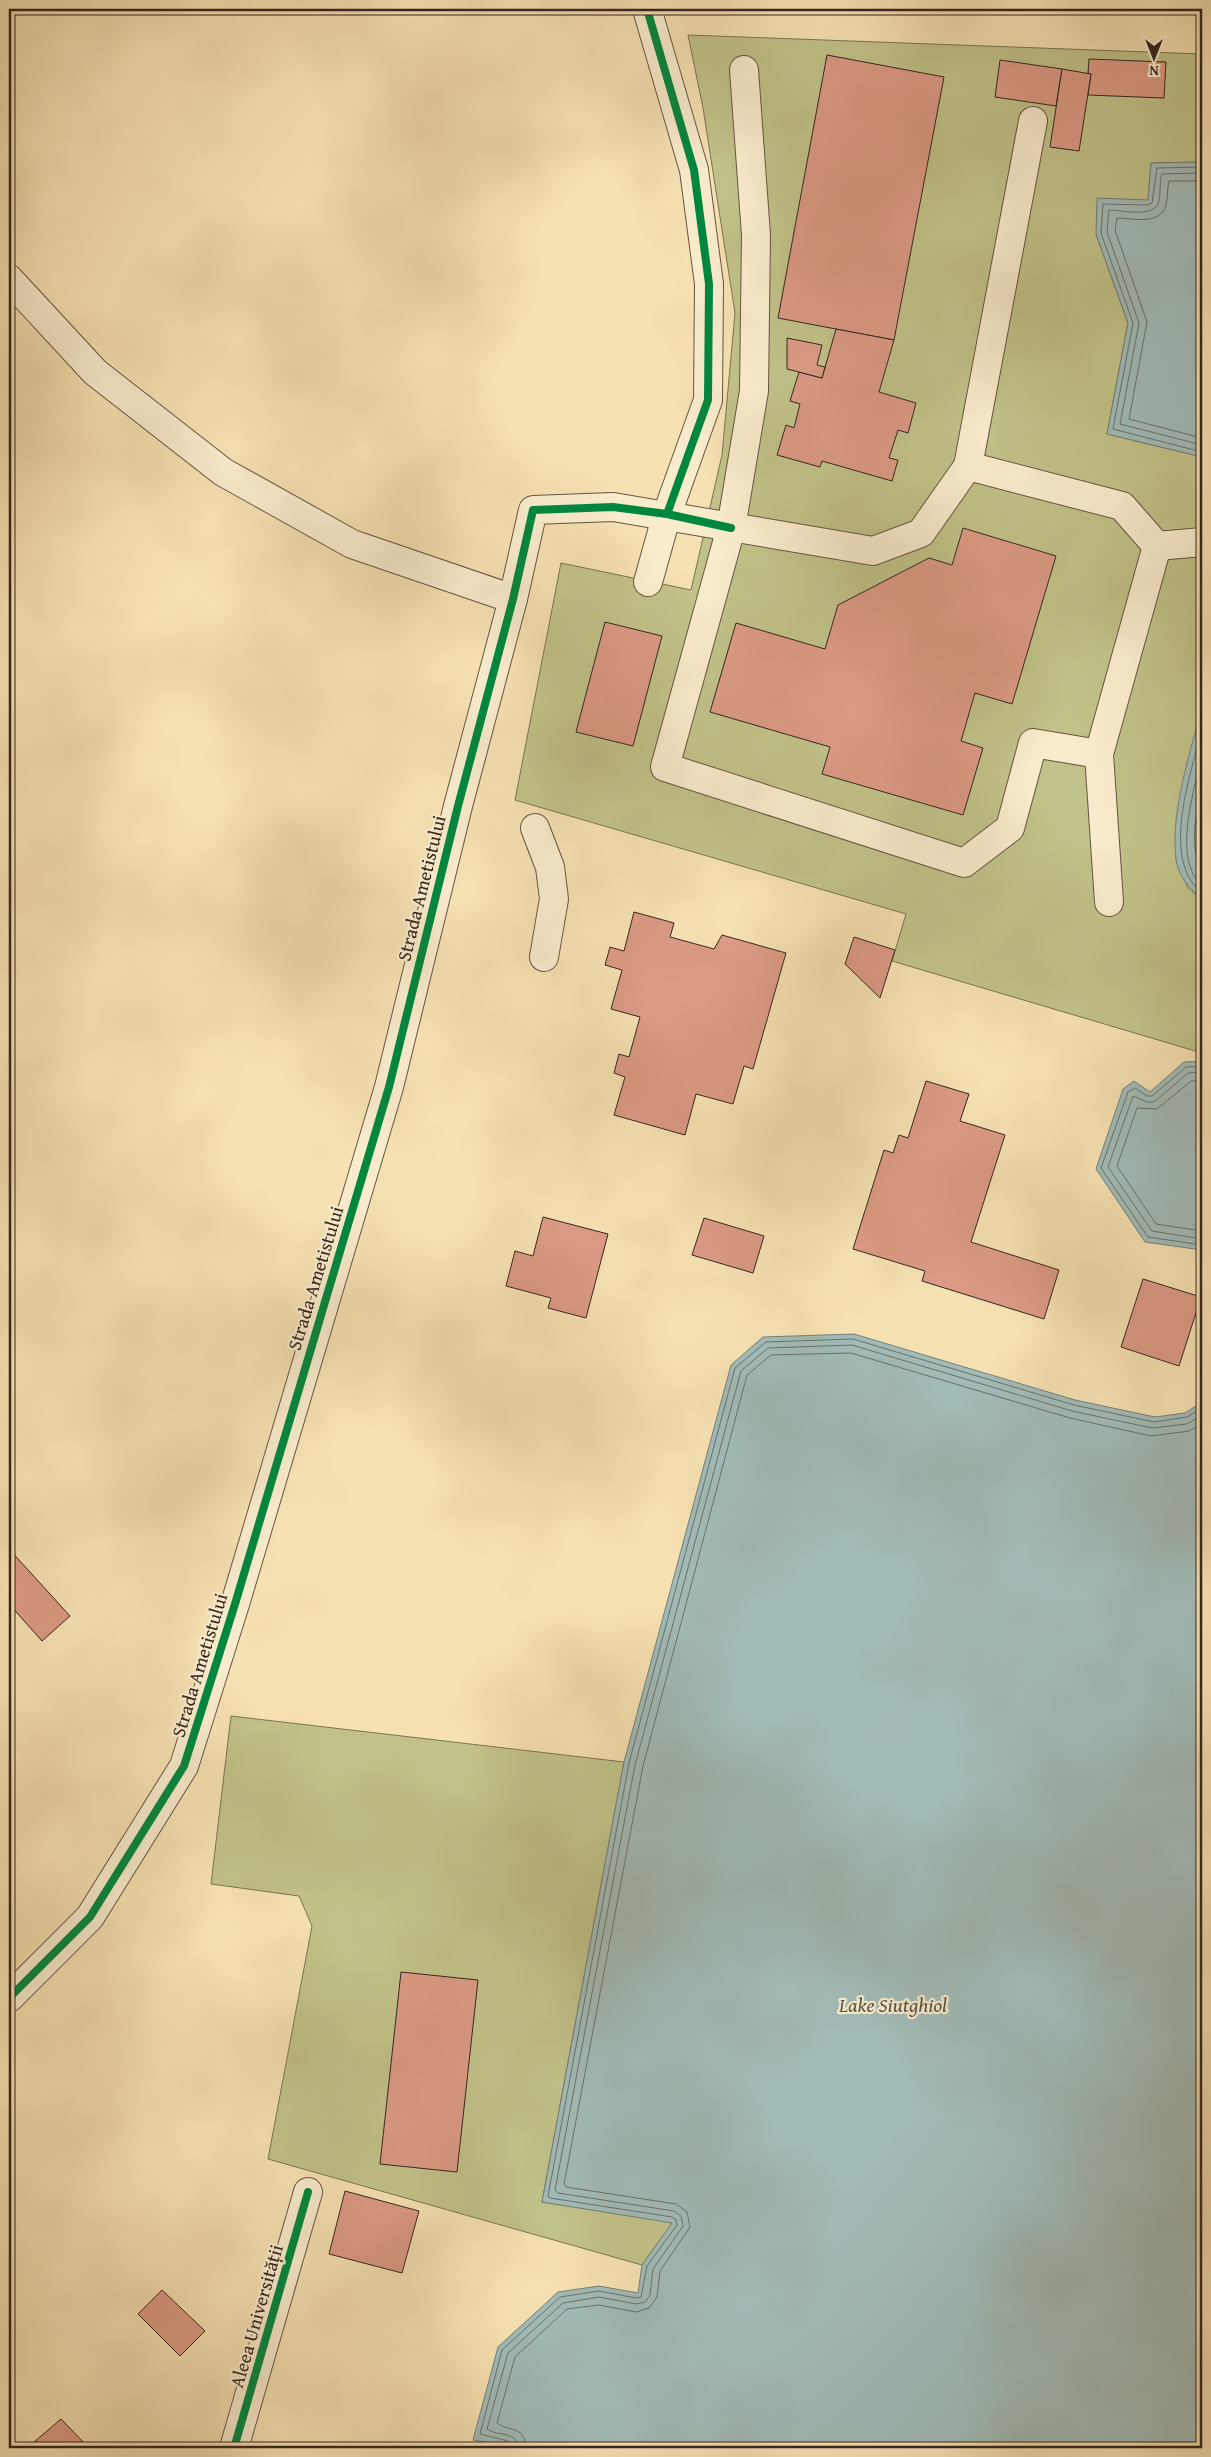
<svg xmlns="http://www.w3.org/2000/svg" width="1211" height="2457" font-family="'Gentium Book Plus',serif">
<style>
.green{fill:#c1c289;stroke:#7b7453}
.water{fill:#a1bbb7;stroke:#767f79}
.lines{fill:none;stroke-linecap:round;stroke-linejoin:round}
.shore{stroke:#6b706a;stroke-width:1}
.building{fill:#db9a84;stroke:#35261d}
.minor-casing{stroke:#655542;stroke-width:30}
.minor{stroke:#f9eccd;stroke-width:28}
.cycleway-casing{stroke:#f9eccd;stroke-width:11}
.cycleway{stroke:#00873e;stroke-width:8}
.labels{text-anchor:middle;stroke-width:4.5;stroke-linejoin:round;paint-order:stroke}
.street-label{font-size:19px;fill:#35261d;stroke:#f9eccd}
.water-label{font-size:20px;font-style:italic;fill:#55534b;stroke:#f9eccd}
</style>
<rect width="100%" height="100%" fill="#f6e1b2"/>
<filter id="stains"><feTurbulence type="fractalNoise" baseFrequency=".004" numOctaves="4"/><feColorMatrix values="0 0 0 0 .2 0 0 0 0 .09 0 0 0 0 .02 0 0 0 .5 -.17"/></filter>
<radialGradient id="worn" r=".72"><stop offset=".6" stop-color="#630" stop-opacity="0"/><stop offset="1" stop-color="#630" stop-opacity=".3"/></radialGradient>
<g class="green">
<path d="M688 35 1202 54V162L1151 163 1148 200 1096 234 1128 323 1107 434 1202 457V705L1177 816 1176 860 1188 888 1202 899V1053L892 961 906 914 515 800 561 563 691 590 722 455 735 313 703 108Z"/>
<path d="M231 1716 624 1762 542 2202 673 2222 642 2265 268 2159 312 1926 299 1896 211 1884Z"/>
</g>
<g class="water">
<path d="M1202 162V457L1107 434 1128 323 1096 234 1097 198 1148 200 1151 163Z"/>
<path d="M1202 705V899C1190 889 1178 876 1176 859 1170 811 1191 752 1202 705Z"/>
<path d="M1202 1061V1250L1145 1242 1096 1169 1123 1089 1134 1081 1150 1092 1184 1062Z"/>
<path d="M854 1334 1075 1400 1155 1417 1185 1413 1202 1402V2448H519L473 2440 498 2347 558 2292 599 2286 638 2293 642 2265 672 2223 542 2202 624 1762 731 1365 763 1337Z"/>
</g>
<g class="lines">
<g class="shore">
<path d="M1202 167 1157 168 1152 203 1147 205 1103 204 1101 233 1133 323 1113 429 1202 452"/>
<path d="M1202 173 1162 174C1159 182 1161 192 1159 201 1155 219 1122 210 1109 210L1107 232 1139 323 1120 424 1202 445"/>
<path d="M1202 181H1169C1167 189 1168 197 1166 205 1160 226 1133 218 1117 218L1115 230 1147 322 1129 419 1202 438"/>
<path d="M1202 727C1192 773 1159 859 1202 893"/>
<path d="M1202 755C1195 788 1171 860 1202 885"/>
<path d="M1202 788C1195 819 1189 844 1202 874"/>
<path d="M1202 1066 1186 1067 1152 1096H1147L1135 1088 1128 1092 1101 1168 1148 1237 1202 1245"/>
<path d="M1202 1072 1188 1073 1154 1102H1147L1133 1096 1108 1167 1152 1231 1202 1239"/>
<path d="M1202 1080 1191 1081 1157 1109 1137 1108 1117 1166 1156 1224 1202 1231"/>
<path d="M512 2448 508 2441 480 2434 502 2350 560 2297 599 2291 636 2298 641 2297 647 2266 677 2225 676 2220 672 2217 550 2198 548 2196 629 1763 735 1368 766 1342 853 1339 1074 1405 1154 1422 1187 1417 1202 1408"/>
<path d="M518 2448C517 2430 498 2437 487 2429L508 2353 563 2303 599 2297 636 2304 645 2302 650 2295 653 2269 683 2226 681 2216 674 2211 558 2193 555 2190 635 1765 741 1371 768 1348 852 1345 1072 1411 1152 1428 1187 1424 1202 1415"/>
<path d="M526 2448C525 2425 509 2432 497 2423L515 2357 567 2309 599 2305 636 2312 649 2308 657 2297 660 2271 690 2227 687 2212 676 2204 566 2187 564 2184 643 1766 747 1375 771 1355 851 1353 1070 1418 1151 1436 1189 1431 1202 1424"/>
</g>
</g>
<g class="building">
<path d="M827 55 944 77 894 340 778 318Z"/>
<path d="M1089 59 1166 62 1164 98 1088 95 1091 74 1088 73Z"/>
<path d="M1000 60 1062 69 1056 106 995 97Z"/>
<path d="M1062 69 1091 74 1079 151 1050 147Z"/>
<path d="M836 329 894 340 879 392 916 403 908 433 898 430 889 458 898 460 892 481 822 461 820 467 777 455 786 425 794 428 800 404 790 401 799 372 822 378Z"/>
<path d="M787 338 822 345 817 365 825 367 822 378 787 369Z"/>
<path d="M963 528 1056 556 1012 704 975 693 961 741 983 748 963 815 822 774 830 747 710 712 736 623 825 649 838 605 929 558 952 565Z"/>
<path d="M605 622 662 636 633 746 576 732Z"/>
<path d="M634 912 674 923 670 937 714 949 722 935 786 953 753 1069 744 1066 733 1104 696 1094 685 1135 614 1115 625 1077 614 1073 619 1054 629 1057 640 1017 611 1009 622 970 605 965 610 947 624 951Z"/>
<path d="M854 937 895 950 880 998 845 964Z"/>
<path d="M926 1081 969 1094 960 1121 1005 1135 971 1242 1059 1270 1044 1319 922 1281 925 1271 853 1249 884 1150 893 1153 899 1135 908 1138Z"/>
<path d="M543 1217 608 1234 586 1318 548 1308 551 1298 506 1286 515 1251 533 1256Z"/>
<path d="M704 1218 764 1236 753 1273 692 1255Z"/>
<path d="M1143 1279 1201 1297 1179 1366 1121 1347Z"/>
<path d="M9 1549 70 1616 42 1641 9 1604Z"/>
<path d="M401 1972 478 1980 457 2172 380 2164Z"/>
<path d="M345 2191 419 2211 402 2273 329 2254Z"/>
<path d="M162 2290 205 2331 180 2356 138 2314Z"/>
<path d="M61 2419 89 2448H27Z"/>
</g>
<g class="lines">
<g class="minor-casing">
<g id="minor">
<path d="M647 9 694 170 709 284 708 400 667 514 648 582"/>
<path d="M744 70 756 235 754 391 731 528 665 767 964 863 1010 828 1033 743 1099 754"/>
<path d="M9 279 95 372 223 472 352 544 513 599"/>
<path d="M968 466 1033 121"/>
<path d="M1157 546 1202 542"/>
<path d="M535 828 550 867 554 899 544 957"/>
<path d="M9 1998 90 1917 184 1766 235 1604 389 1087 458 806 513 599 533 510 613 507 873 551 921 533 968 466 1122 506 1157 546 1099 754 1109 902"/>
<path d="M234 2448 308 2192"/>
</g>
</g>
<use href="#minor" class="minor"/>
<g class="cycleway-casing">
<g id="cycleway">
<path d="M647 9 694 170 709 284 708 400 667 514"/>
<path d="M9 1998 90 1917 184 1766 235 1604 389 1087 458 806 513 599 533 510 613 507 667 514 731 528"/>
<path d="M234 2448 308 2192"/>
</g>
</g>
<use href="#cycleway" class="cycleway"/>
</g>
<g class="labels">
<g class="street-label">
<text transform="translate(421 888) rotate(-76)" y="7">Strada Ametistului</text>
<text transform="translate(315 1278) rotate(-73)" y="7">Strada Ametistului</text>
<text transform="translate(199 1665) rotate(-73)" y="7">Strada Ametistului</text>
<text transform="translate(256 2316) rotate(-74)" y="7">Aleea Universității</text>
</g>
<g class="water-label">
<text x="893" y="2012">Lake Siutghiol</text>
</g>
</g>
<rect width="1211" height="2457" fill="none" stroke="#f6e1b2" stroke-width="30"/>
<rect x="10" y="10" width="1191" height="2437" fill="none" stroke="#35261d" stroke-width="2.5"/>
<rect x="15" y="15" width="1181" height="2427" fill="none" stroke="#35261d"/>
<g transform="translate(1154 58) rotate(180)" stroke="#f9eccd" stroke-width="4" paint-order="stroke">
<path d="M0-4L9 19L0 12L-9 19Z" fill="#35261d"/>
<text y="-8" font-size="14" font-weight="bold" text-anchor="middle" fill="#35261d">N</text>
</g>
<rect width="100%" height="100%" filter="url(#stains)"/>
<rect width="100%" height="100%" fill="url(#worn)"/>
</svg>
